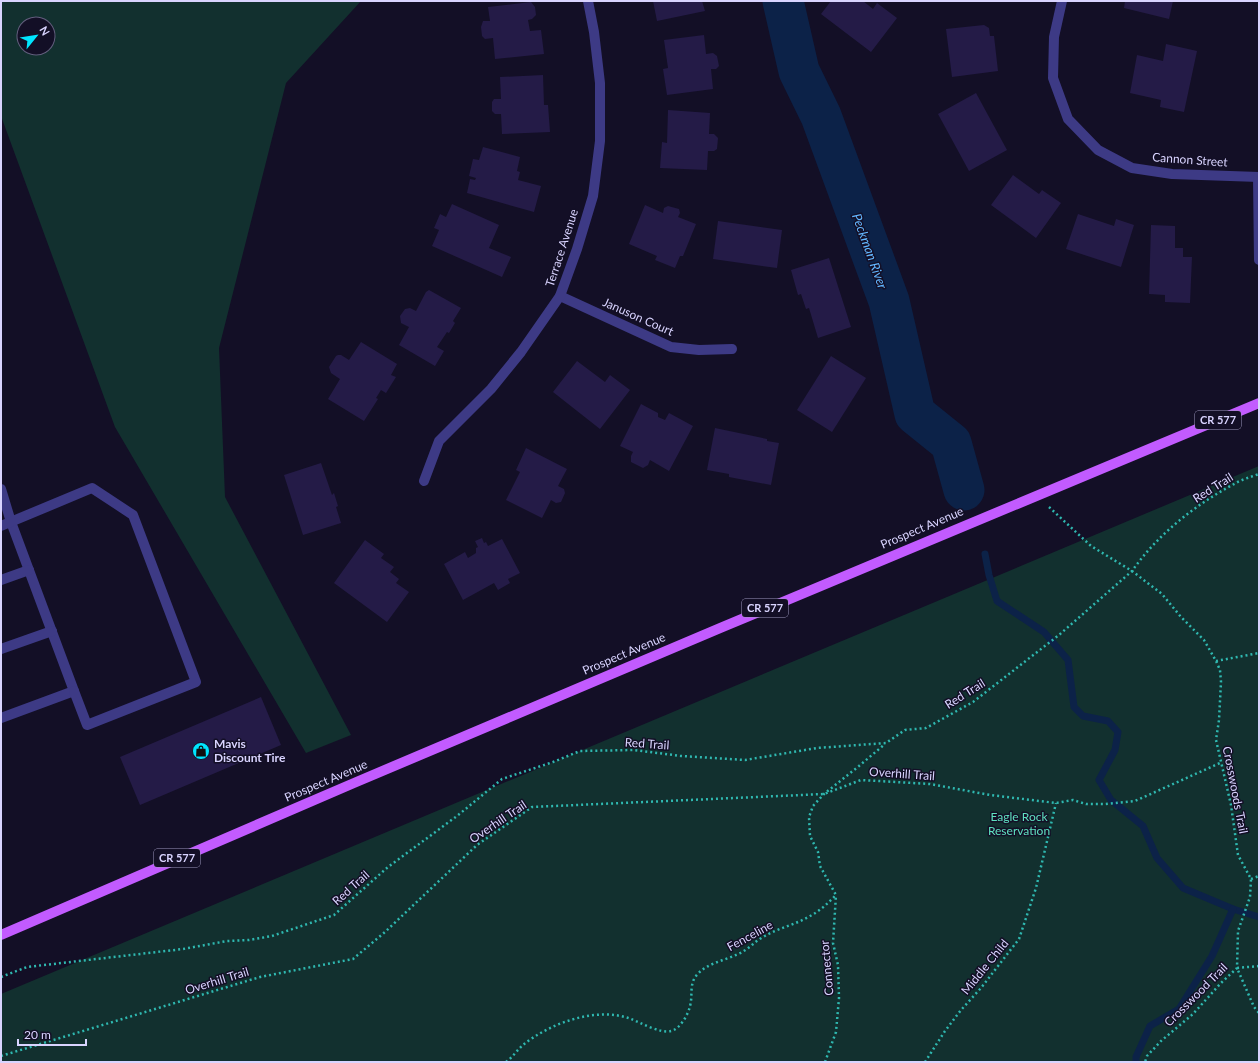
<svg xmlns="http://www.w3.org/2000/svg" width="1260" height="1063" font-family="Lato,sans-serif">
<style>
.green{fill:#12302f;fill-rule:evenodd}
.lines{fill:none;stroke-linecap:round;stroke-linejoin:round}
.stream{stroke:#0c2248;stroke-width:7}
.river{stroke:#0c2248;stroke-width:41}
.building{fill:#241b47}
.path{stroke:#2fb8b0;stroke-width:2.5;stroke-dasharray:2 3;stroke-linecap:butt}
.minor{stroke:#3d3a85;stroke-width:10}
.major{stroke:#c25bff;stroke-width:10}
.labels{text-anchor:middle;stroke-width:3;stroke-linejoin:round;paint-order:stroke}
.shield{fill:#130f26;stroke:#9e99be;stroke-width:1}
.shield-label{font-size:11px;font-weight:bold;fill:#d9d4ff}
.street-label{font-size:12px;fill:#d9d4ff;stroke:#130f26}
.poi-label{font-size:12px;font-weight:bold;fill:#d9d4ff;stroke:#130f26;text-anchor:start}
.park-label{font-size:12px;fill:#5fe0c0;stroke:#130f26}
.water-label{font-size:13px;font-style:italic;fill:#62b6ff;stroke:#130f26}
</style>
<rect width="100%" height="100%" fill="#130f26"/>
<g class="green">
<path d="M1 1H361L286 83 219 348 225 497 351 735 306 753 115 427 1 116ZM24 24H48V48H24Z"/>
<path d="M1259 466V1062H1V994Z"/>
</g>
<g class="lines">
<g class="stream">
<path d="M985 554 989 575 997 601 1044 632 1068 660 1074 707 1083 716 1108 721 1118 732 1115 750 1099 780 1111 800 1143 826 1157 858 1183 888 1233 909 1259 917"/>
<path d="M1136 1062V1057L1150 1026 1179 1009 1212 956 1233 909"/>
</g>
<path class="river" d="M783 1 799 71 821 116 889 301 915 414 951 443 964 490"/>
</g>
<g class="building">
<path d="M653 1H702L705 11 657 21Z"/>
<path d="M831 1H863L873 9 877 3 897 18 871 52 821 14Z"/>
<path d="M1125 1H1173L1169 19 1124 8Z"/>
<path d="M531 2 535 7 536 15 532 19 528 20 530 31 541 30 544 54 495 59 493 38 485 39 482 36 481 27 483 21H490L488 7Z"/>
<path d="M984 25 989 28 990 36H994L998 71 952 77 946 29Z"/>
<path d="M704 35 706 54 713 53 717 56 719 66 716 69H711L713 89 667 95 663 69 668 68 664 40Z"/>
<path d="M1166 44 1197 51 1184 112 1160 107 1161 100 1130 93 1137 55 1163 61Z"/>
<path d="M543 75 544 105H548L550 132 502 134 501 114H495L492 111V102L494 99H501L500 77Z"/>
<path d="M976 93 1007 150 969 171 938 114Z"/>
<path d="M668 110 710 113 709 134H714L718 138 717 149 714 151H708L707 170 660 168 662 142 667 143Z"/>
<path d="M483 147 520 157 517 171 520 172 518 180 541 186 534 212 467 193 470 179 475 180 476 178 469 176 473 159 479 160Z"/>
<path d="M1013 175 1039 194 1042 190 1061 203 1036 238 991 205Z"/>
<path d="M452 204 499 225 489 248 511 257 502 277 432 246 439 230 434 228 440 214 446 217Z"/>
<path d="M645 205 663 213 664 208 668 206 679 209 680 213 678 217 696 224 683 256H680L675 268 655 260 657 256 629 244Z"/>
<path d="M1078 214 1114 226 1116 219 1134 225 1121 267 1066 249Z"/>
<path d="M718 221 782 230 777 268 713 259Z"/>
<path d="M1151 225 1175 226V248H1183V257H1192L1190 303 1165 302V295L1149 294Z"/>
<path d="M829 258 851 327 818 338 809 308 806 309 801 294 798 295 791 270Z"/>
<path d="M429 290 461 308 453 321 455 323 449 333 447 332 437 347 444 351 435 366 399 345 409 327 401 323 400 316 405 309 410 308 416 311 426 292Z"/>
<path d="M361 342 397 364 391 375 396 377 386 393 381 390 376 398 378 399 364 421 328 399 340 379 331 373 329 367 336 356 338 355H341L349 360Z"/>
<path d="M831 356 866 378 832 432 797 410Z"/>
<path d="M577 361 605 382 610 375 630 390 600 429 553 392Z"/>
<path d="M641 404 658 413V417L665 420 669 413 693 426 669 471 650 460 648 465 643 468 631 462V456L633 452 620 446Z"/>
<path d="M715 428 767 439V441L779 443 771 485 729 477V474L707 470Z"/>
<path d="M526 448 567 469 558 486 564 489 565 493 561 502 556 503 551 500 542 518 506 500 520 472 516 470Z"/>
<path d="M321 463 332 495 334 493 338 506 336 507 341 523 303 535 284 475Z"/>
<path d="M482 538 484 543 486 542 488 546 502 539 520 573 508 579 510 583 498 590 494 583 463 600 444 564 465 552 468 558 476 553V548L478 547 475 541Z"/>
<path d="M365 540 384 554 381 558 394 567 390 572 399 579 396 583 409 592 387 622 334 583Z"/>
<path d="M261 697 281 745 140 805 120 757Z"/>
</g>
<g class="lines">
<g class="path">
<path d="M1049 507 1091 546 1132 571 1162 594 1181 617 1204 640 1216 661 1220 670 1221 682 1219 720 1216 740 1231 805 1238 855 1251 879 1250 897 1238 931 1237 968 1221 983 1193 1014 1161 1041 1147 1056 1145 1062"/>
<path d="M1216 661 1259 653"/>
<path d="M1251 879 1259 876"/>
<path d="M1259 966 1237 968 1254 1007 1259 1013"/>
<path d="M1 977 27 967 183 949 227 941 249 940 272 936 334 915 388 867 457 816 502 779 553 762 580 751 634 750 681 756 745 760 817 748 886 743 905 730 926 728 973 702 1059 635 1132 571C1158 534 1196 504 1236 483 1243 479 1251 477 1259 474"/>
<path d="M1 1056 260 977 353 959 385 932 477 845 532 807 824 794 861 780 930 784 990 795 1056 803 1073 800 1086 804H1105L1135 801 1220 763"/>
<path d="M506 1062C513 1057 517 1050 523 1045 550 1023 597 1006 631 1019 641 1023 661 1034 671 1031 680 1029 688 1015 690 1006 693 996 689 985 696 976 706 963 724 961 738 954 748 950 754 942 763 937 778 928 795 925 810 916 820 911 828 903 836 895L820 866 818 852 810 836 809 817 813 806 824 794 859 766 885 744"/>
<path d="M825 1062 836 1032 839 998 838 965 833 943 836 895"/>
<path d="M925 1062 945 1031 961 1010 981 988 1019 939 1036 888 1056 803"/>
</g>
<g class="minor">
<path d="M1062 1 1054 37 1053 78 1068 119 1098 150 1132 168 1172 174 1259 177"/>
<path d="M1258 177 1259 260"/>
<path d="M560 296 671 347 699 350 732 349"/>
<path d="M424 481 439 441 491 389 521 352 560 296 577 249 593 196 600 141V83L594 32 588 1"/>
<path d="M1 489 11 522 74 691 1 718"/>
<path d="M1 526 92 488 133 515 196 682 87 725 74 691"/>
<path d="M1 580 29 570"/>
<path d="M1 649 52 631"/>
</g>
<path class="major" d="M1 935C118 884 236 834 354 783 655 655 957 528 1259 403"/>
</g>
<defs>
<g id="shop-disc" transform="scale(0.9)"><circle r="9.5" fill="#00e5ff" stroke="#130f26"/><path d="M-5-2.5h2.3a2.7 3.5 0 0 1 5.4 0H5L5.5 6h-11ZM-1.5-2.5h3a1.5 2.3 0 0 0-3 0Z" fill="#111"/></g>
</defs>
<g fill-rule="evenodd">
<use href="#shop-disc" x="201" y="751"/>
</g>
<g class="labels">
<g class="shield">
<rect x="1195" y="411" width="46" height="18" rx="3"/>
<rect x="742" y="599" width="46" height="18" rx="3"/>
<rect x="154" y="849" width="46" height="18" rx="3"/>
</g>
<g class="shield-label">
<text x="1218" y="424">CR 577</text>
<text x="765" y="612">CR 577</text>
<text x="177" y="862">CR 577</text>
</g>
<g class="street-label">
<text transform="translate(1190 160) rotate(4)" y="4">Cannon Street</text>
<text transform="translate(562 248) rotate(-72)" y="4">Terrace Avenue</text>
<text transform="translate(638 317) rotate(24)" y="4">Januson Court</text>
<text transform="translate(1213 488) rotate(-32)" y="4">Red Trail</text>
<text transform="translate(922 528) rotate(-23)" y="4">Prospect Avenue</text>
<text transform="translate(624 654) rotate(-23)" y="4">Prospect Avenue</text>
<text transform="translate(965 694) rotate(-32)" y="4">Red Trail</text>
<text transform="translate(647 744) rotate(4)" y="4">Red Trail</text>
<text transform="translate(902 774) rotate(4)" y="4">Overhill Trail</text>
<text transform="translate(326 781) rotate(-23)" y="4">Prospect Avenue</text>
<text transform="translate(1235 790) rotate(79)" y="4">Crosswoods Trail</text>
<text transform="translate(498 822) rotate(-34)" y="4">Overhill Trail</text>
<text transform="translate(351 888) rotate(-42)" y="4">Red Trail</text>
<text transform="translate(750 936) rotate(-29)" y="4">Fenceline</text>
<text transform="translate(985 967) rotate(-51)" y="4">Middle Child</text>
<text transform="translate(827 968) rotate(-95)" y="4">Connector</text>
<text transform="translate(217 981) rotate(-17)" y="4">Overhill Trail</text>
<text transform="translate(1196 995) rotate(-45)" y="4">Crosswood Trail</text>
</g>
<g class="poi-label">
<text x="214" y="748">Mavis<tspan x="214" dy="14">Discount Tire</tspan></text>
</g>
<g class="park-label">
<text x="1019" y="821">Eagle Rock<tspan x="1019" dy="14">Reservation</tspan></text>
</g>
<g class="water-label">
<text transform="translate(870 251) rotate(70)" y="5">Peckman River</text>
</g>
</g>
<rect width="1260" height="1063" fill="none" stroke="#d9d4ff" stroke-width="4"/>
<g transform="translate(36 36) rotate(60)"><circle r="19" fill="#130f26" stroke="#625e7d"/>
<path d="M0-3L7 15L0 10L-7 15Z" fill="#00e5ff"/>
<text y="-6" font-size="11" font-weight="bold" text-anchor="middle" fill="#d9d4ff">N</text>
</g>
<path d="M18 1039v6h68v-6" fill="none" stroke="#d9d4ff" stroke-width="2"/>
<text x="24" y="1039" font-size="12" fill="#d9d4ff" stroke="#130f26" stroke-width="3" paint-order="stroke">20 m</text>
</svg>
